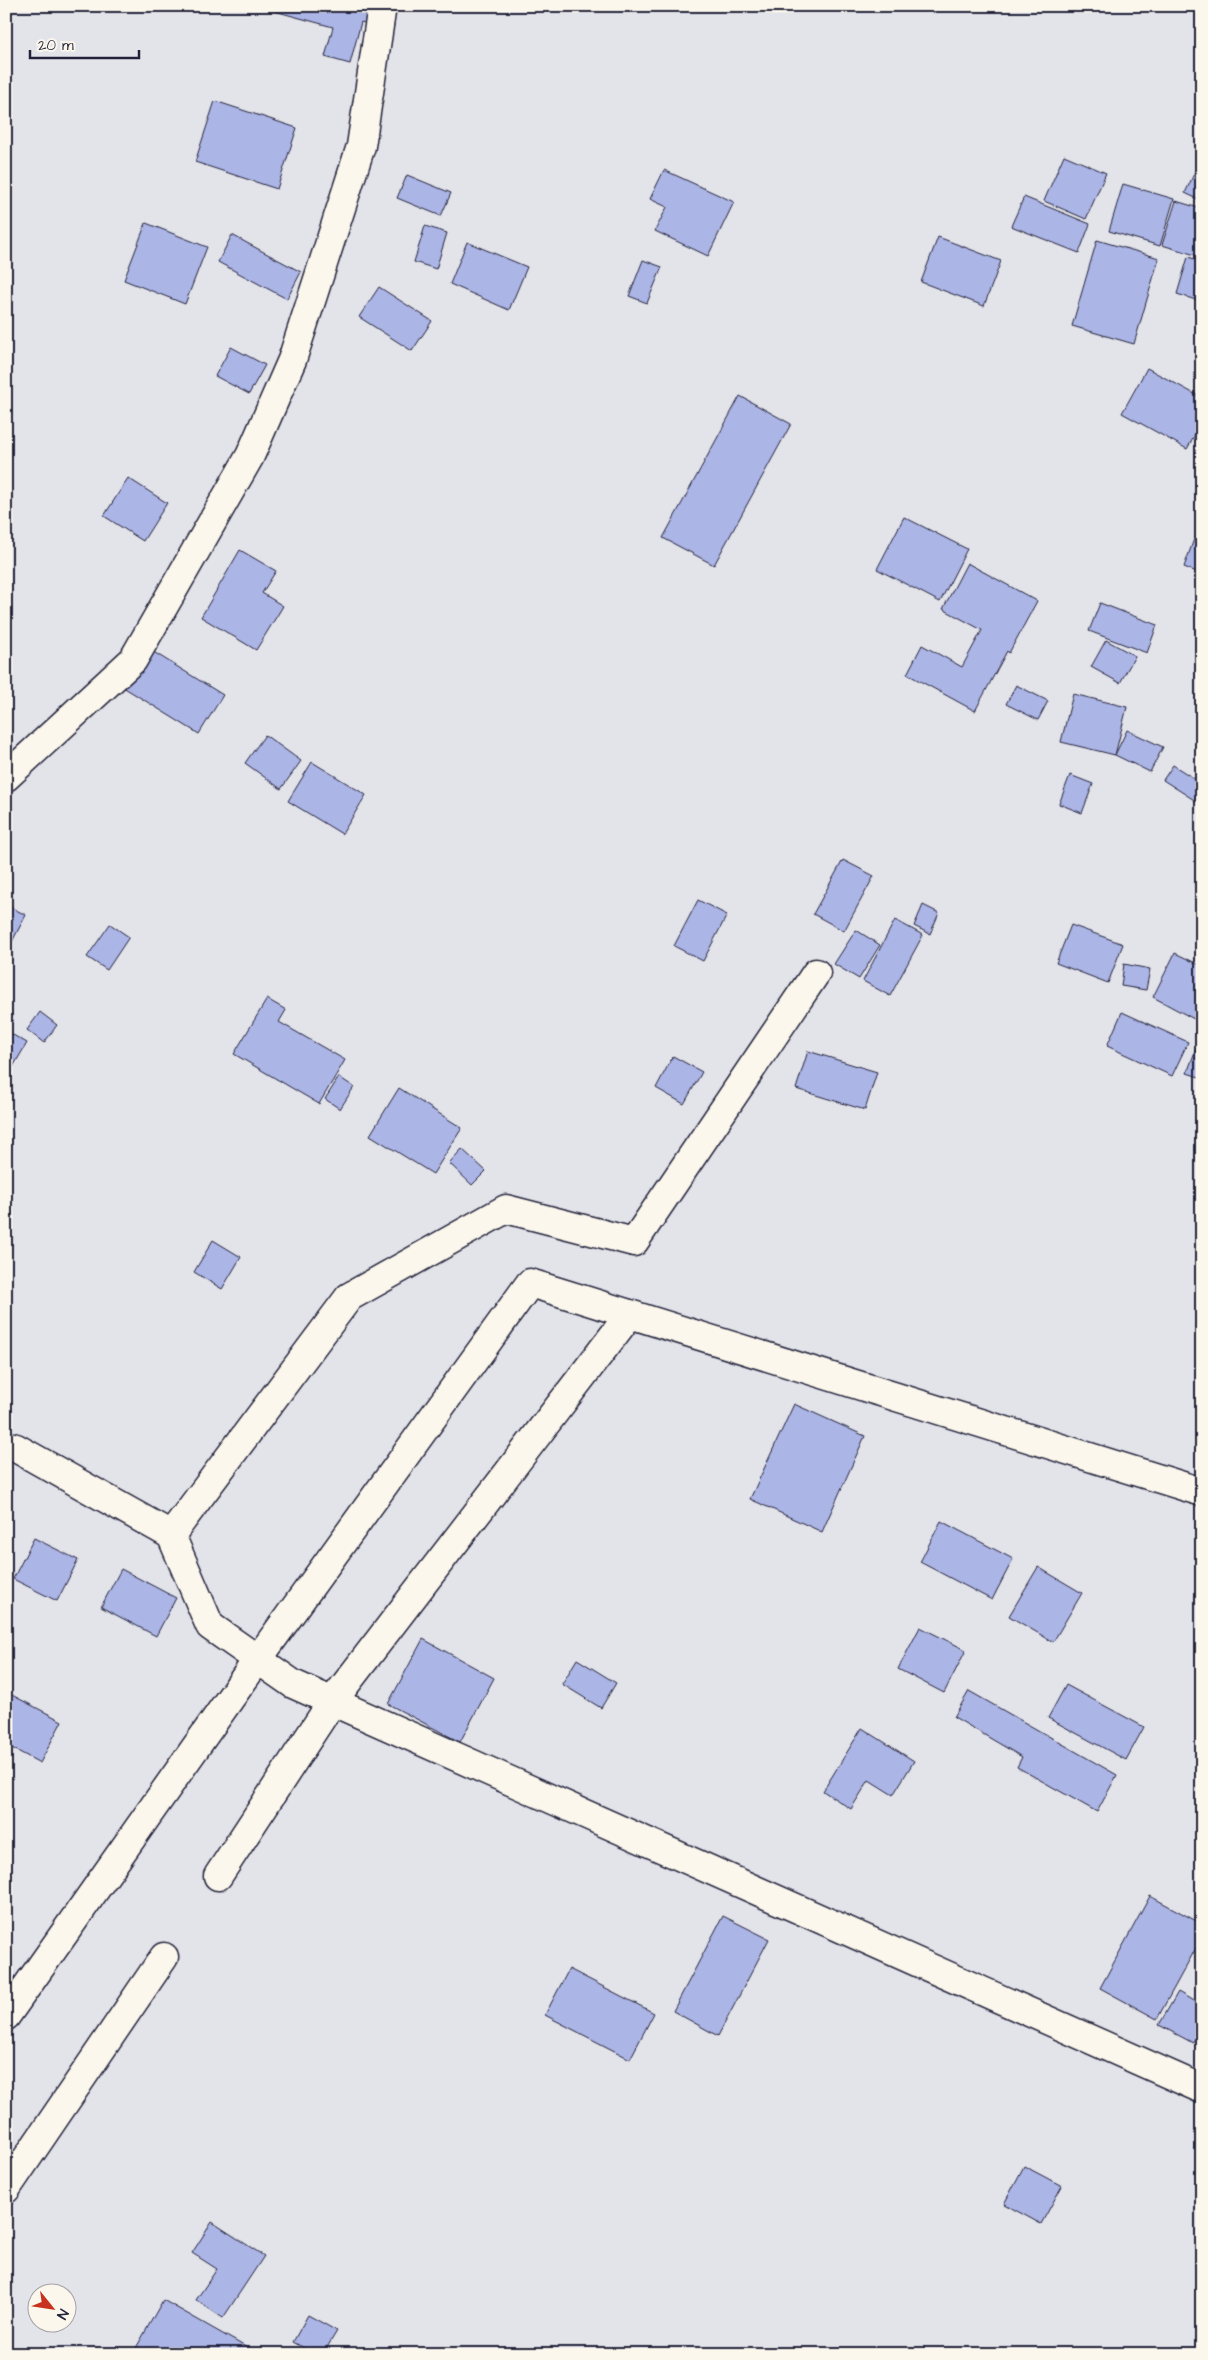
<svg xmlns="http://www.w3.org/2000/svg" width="1208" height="2360" font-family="'Architects Daughter',sans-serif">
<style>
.building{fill:#abb5e6;stroke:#22223b}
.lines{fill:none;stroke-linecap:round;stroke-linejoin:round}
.street-casing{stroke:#22223b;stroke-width:31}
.street{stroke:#fbf7ec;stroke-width:28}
</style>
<rect width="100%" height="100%" fill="#e3e3ea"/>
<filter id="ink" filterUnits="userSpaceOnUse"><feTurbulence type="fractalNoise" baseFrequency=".02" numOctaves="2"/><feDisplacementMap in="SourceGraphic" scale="10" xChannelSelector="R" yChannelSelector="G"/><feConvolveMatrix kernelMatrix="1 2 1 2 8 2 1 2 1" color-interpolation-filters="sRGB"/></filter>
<g filter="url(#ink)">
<g class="building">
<path d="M256 6H381L376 26 361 22 350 64 325 57 333 27Z"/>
<path d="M215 101 297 128 277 189 195 162Z"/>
<path d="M1064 155 1106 173 1086 219 1044 201Z"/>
<path d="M1202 157V201L1185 193Z"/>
<path d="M664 170 734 202 708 256 655 231 667 207 650 199Z"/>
<path d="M407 175 451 193 441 216 397 198Z"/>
<path d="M1123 184 1174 199 1160 246 1109 231Z"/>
<path d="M1024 197 1090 224 1079 253 1011 226Z"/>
<path d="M1176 201 1202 209V257L1162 245Z"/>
<path d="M146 223 207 247 185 304 124 280Z"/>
<path d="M425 226 447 233 436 269 414 262Z"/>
<path d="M232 235 301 272 287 299 218 262Z"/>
<path d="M938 237 1001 261 984 306 921 282Z"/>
<path d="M1097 240 1159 258 1134 344 1072 326Z"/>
<path d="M467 242 527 267 509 310 450 284Z"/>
<path d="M1188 257 1202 261V302L1177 294Z"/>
<path d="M643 260 662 267 647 303 629 296Z"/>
<path d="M379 287 432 321 412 351 359 317Z"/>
<path d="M231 347 265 365 249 394 215 376Z"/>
<path d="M1147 368 1202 398V423L1187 449 1122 413Z"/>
<path d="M740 396 791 424 714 565 663 538Z"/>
<path d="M128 478 167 503 143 541 104 516Z"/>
<path d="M904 517 967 549 940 602 877 569Z"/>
<path d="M1194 539 1202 542V574L1184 567Z"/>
<path d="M240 550 276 571 262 593 283 606 256 650 201 617Z"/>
<path d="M967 563 1037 601 1009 653 1007 651 975 711 907 674 922 645 962 667 982 630 943 609Z"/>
<path d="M1100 603 1157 625 1147 653 1089 631Z"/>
<path d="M1106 640 1135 656 1120 683 1091 667Z"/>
<path d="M139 643 223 695 199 734 115 682Z"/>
<path d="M1016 685 1048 701 1038 720 1006 704Z"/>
<path d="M1073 694 1127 707 1115 755 1061 742Z"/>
<path d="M1127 730 1163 747 1150 772 1115 755Z"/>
<path d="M265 735 301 761 281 789 245 763Z"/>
<path d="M312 762 366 795 342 834 288 801Z"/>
<path d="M1173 765 1195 779 1202 767V805L1163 780Z"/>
<path d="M1070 775 1093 784 1082 813 1059 804Z"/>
<path d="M843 860 874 876 844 931 813 914Z"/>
<path d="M698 900 727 915 703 961 674 946Z"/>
<path d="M6 905 26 915 6 953Z"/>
<path d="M923 905 939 913 930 934 914 926Z"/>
<path d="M895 920 923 935 890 996 863 981Z"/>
<path d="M110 924 129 937 107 970 87 957Z"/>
<path d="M1071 925 1123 944 1108 983 1056 963Z"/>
<path d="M856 930 880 945 859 979 834 964Z"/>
<path d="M1175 953 1202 966V1005L1194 1019 1153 997Z"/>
<path d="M1124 964 1150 969 1146 990 1121 986Z"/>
<path d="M267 999 286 1010 279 1022 345 1060 319 1104 234 1054Z"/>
<path d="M40 1012 57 1025 44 1043 27 1030Z"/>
<path d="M1122 1012 1188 1042 1172 1076 1107 1046Z"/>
<path d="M6 1031 27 1043 7 1077 6 1076Z"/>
<path d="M1202 1033V1078L1187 1073Z"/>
<path d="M808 1051 877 1072 865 1110 796 1089Z"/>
<path d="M673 1056 702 1072 684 1104 656 1088Z"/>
<path d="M339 1077 354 1087 340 1109 325 1099Z"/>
<path d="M399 1088 462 1128 433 1174 370 1135Z"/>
<path d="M462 1149 486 1171 472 1185 449 1163Z"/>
<path d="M213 1240 241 1257 222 1289 194 1272Z"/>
<path d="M794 1404 865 1436 822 1532 750 1499Z"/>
<path d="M941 1521 1013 1559 992 1600 920 1562Z"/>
<path d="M34 1538 78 1560 57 1601 13 1579Z"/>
<path d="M1038 1567 1082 1593 1053 1642 1009 1616Z"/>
<path d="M121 1569 176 1598 156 1636 101 1607Z"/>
<path d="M920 1627 966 1650 944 1693 898 1669Z"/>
<path d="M423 1639 494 1678 460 1742 388 1704Z"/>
<path d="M577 1659 616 1683 601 1708 562 1684Z"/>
<path d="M1066 1685 1144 1727 1126 1760 1048 1718Z"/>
<path d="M969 1691 1117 1775 1097 1812 1017 1767 1022 1757 954 1717Z"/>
<path d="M6 1692 62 1721 40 1763 6 1745Z"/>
<path d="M862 1728 914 1761 893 1795 869 1780 851 1809 823 1791Z"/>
<path d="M1150 1896 1202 1924V1937L1157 2019 1100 1988Z"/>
<path d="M723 1916 769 1939 718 2036 673 2011Z"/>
<path d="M569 1969 654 2013 630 2059 545 2015Z"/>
<path d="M1178 1992 1202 2006V2028L1193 2043 1159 2025Z"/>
<path d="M1024 2166 1062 2186 1041 2224 1004 2204Z"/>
<path d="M212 2222 264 2256 223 2318 196 2300 217 2269 192 2253Z"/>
<path d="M163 2300 258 2354H146L136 2348Z"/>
<path d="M308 2315 337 2331 323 2354H315L293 2342Z"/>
</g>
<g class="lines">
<g class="street-casing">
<g id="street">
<path d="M6 777 133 660 250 456 292 360 361 146 382 6"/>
<path d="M6 1445 16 1448 171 1535 210 1626 293 1684 1202 2089"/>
<path d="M171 1535 349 1297 506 1209 634 1242 816 973"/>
<path d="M218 1876 332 1702 630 1314"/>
<path d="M6 2016 258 1659 530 1283 1202 1492"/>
<path d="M6 2189 164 1957"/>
</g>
</g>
<use href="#street" class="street"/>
</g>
</g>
<rect width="1208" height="2360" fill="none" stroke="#fbf7ec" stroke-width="25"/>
<rect x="12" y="12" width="1183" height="2335" fill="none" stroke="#22223b" stroke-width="2" filter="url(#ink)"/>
<g transform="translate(52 2308) rotate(120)"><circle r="24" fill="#fbf7ec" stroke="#a4a2a5"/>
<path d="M0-4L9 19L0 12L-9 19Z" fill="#c8321e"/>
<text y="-8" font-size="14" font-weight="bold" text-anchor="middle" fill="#22223b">N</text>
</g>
<path d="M30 50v8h109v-8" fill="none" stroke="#22223b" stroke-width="2.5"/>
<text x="38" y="50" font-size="15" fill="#22223b" stroke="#fbf7ec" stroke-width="4" paint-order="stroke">20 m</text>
</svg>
